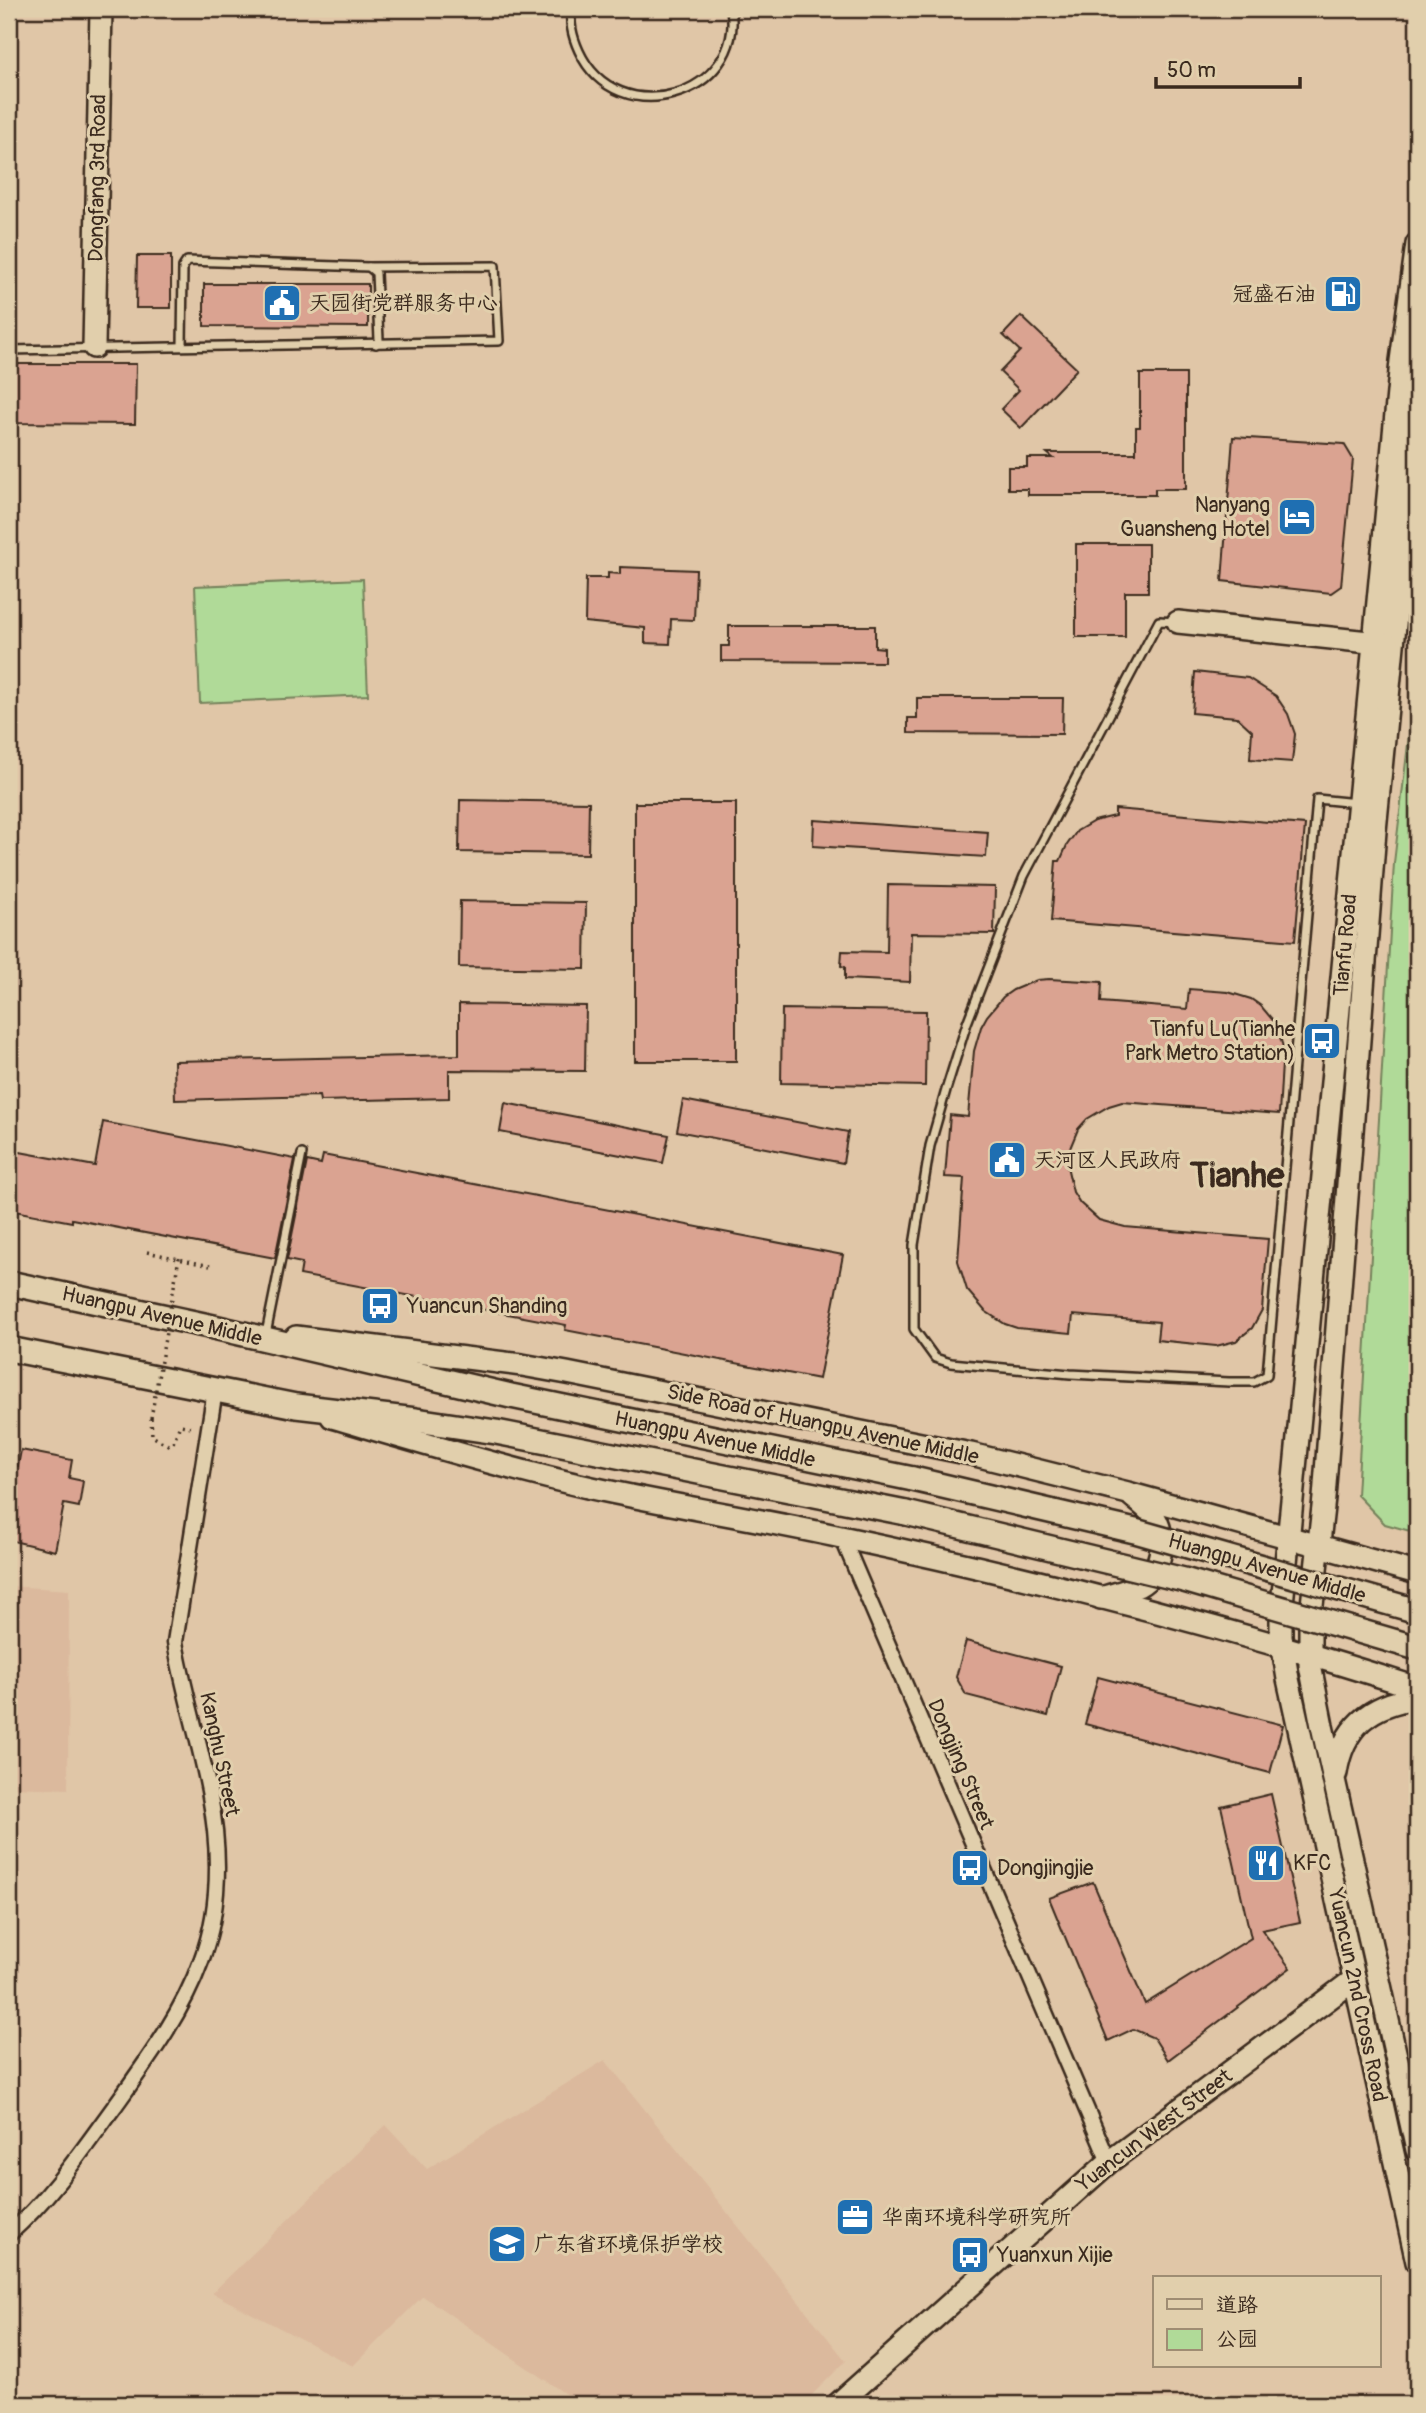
<svg xmlns="http://www.w3.org/2000/svg" width="1426" height="2413" font-family="Pangolin,'LXGW WenKai TC',sans-serif">
<style>
.built{fill:#dbb99d}
.green{fill:#b0da98;stroke:#76825b;stroke-width:2}
.building{fill:#daa391;stroke:#3b2a1e;stroke-width:2}
.lines{fill:none;stroke-linecap:round;stroke-linejoin:round}
.lane-casing{stroke:#3b2a1e;stroke-width:12}
.street-casing{stroke:#3b2a1e;stroke-width:19}
.secondary-casing{stroke:#3b2a1e;stroke-width:26}
.primary-casing{stroke:#3b2a1e;stroke-width:28}
.path{stroke:#3b2a1e;stroke-width:3.5;stroke-dasharray:2 5;stroke-linecap:butt}
.lane{stroke:#e1cfac;stroke-width:7}
.street{stroke:#e1cfac;stroke-width:14}
.secondary{stroke:#e1cfac;stroke-width:21}
.primary{stroke:#e1cfac;stroke-width:23}
.primary-bridge-casing{stroke:#3b2a1e;stroke-width:28;stroke-linecap:butt}
.path-bridge{stroke:#3b2a1e;stroke-width:3.5;stroke-dasharray:2 5;stroke-linecap:butt}
.primary-bridge{stroke:#e1cfac;stroke-width:23}
.labels{text-anchor:middle;stroke-width:6;stroke-linejoin:round;paint-order:stroke}
.street-label{font-size:21px;fill:#3b2a1e;stroke:#e1cfac}
.poi-label{font-size:21px;fill:#3b2a1e;stroke:#e1cfac;text-anchor:start}
.town-label{font-size:35px;font-weight:bold;fill:#3b2a1e;stroke:#e1cfac}
</style>
<rect width="100%" height="100%" fill="#e0c6a7"/>
<filter id="ink" filterUnits="userSpaceOnUse"><feTurbulence type="fractalNoise" baseFrequency=".0143" numOctaves="2"/><feDisplacementMap in="SourceGraphic" scale="14" xChannelSelector="R" yChannelSelector="G"/><feConvolveMatrix kernelMatrix="1 2 1 2 8 2 1 2 1" color-interpolation-filters="sRGB"/></filter>
<g filter="url(#ink)">
<g class="built">
<path d="M9 1586 69 1590 68 1789 9 1787Z"/>
<path d="M605 2060 846 2361 803 2404H580L423 2296 353 2366 212 2293 386 2125 427 2169Z"/>
</g>
<g class="green">
<path d="M363 579 368 695 200 703 195 586Z"/>
<path d="M1417 668V1533L1385 1524 1357 1495 1394 863Z"/>
</g>
<g class="building">
<path d="M137 256H171V308H136Z"/>
<path d="M204 284H368V327L204 326Z"/>
<path d="M1021 316 1077 369 1021 428 1001 409 1019 390 1000 372 1020 351 1003 335Z"/>
<path d="M9 364H136L135 424 9 423Z"/>
<path d="M1140 374H1186V489H1155V495H1028V489H1008V467H1027V458H1053L1047 453H1136V427H1140Z"/>
<path d="M1233 437 1344 444 1353 459 1341 586 1331 593 1222 581Z"/>
<path d="M1076 544H1148V592H1125V637H1076Z"/>
<path d="M620 567 696 570 694 620 671 619 670 644 645 643V628L585 622 586 578H608V573L620 574Z"/>
<path d="M729 626H875V647L884 648V662L721 661V646H729Z"/>
<path d="M1195 672 1248 678 1276 696 1288 714 1295 734 1292 762 1250 759 1252 731 1237 717 1192 713Z"/>
<path d="M917 698H1063L1062 734 908 733V718H917Z"/>
<path d="M460 800 589 802 588 854 459 852Z"/>
<rect x="635" y="803" width="101" height="258"/>
<path d="M1115 809 1305 825 1295 941 1051 921 1056 861H1060L1067 845 1077 831 1094 821 1115 816Z"/>
<path d="M814 820 988 832 986 857 813 846Z"/>
<path d="M888 885 995 887 994 934 911 933 910 982 845 979V967L841 966 842 951 887 952Z"/>
<path d="M460 901 586 903 585 969 459 967Z"/>
<path d="M1049 979 1102 982 1101 1002 1187 1009 1189 989 1228 992 1251 999 1261 1006 1276 1024 1283 1047 1279 1114 1122 1102 1109 1106 1087 1119 1078 1129 1068 1153 1067 1166 1073 1192 1080 1203 1099 1220 1125 1227 1268 1239 1262 1310 1252 1328 1236 1341 1216 1346 1157 1340 1159 1322 1073 1315 1071 1333 1017 1328 1005 1324 985 1311 967 1290 958 1261 964 1178 945 1177 950 1115 968 1117 974 1051 981 1027 987 1016 1003 997 1013 990 1037 980Z"/>
<path d="M459 1004 586 1006 585 1071 449 1070V1098L320 1101 319 1096 175 1100 174 1061 459 1055Z"/>
<path d="M782 1009 926 1011 925 1086 781 1083Z"/>
<path d="M683 1100 848 1132 843 1163 677 1131Z"/>
<path d="M505 1103 669 1135 663 1163 500 1132Z"/>
<path d="M103 1122 295 1159 275 1258 72 1219V1222L9 1210V1150L95 1166Z"/>
<path d="M323 1155 843 1255 819 1379 565 1330 566 1325 300 1275 302 1263 287 1260 307 1161 321 1164Z"/>
<path d="M21 1450 72 1460 69 1478 83 1481 79 1507 64 1504 55 1551 9 1540 12 1506 9 1505V1464L18 1466Z"/>
<path d="M966 1641 1061 1666 1048 1716 966 1695 956 1677Z"/>
<path d="M1098 1677 1283 1725 1270 1773 1085 1724Z"/>
<path d="M1271 1794 1300 1922 1262 1930 1290 1968 1168 2060 1154 2038 1133 2029 1108 2041 1049 1898 1093 1882 1145 2004 1251 1938 1221 1806Z"/>
</g>
<g class="lines">
<g class="lane-casing">
<g id="lane">
<path d="M572 9C569 22 573 38 579 51 617 134 745 96 731 9"/>
<path d="M182 346 183 267 187 261 369 267 376 273 379 340 376 344"/>
<path d="M9 350 499 341 495 266 369 267"/>
<path d="M1177 622 1159 621 1024 876 967 1023 946 1090 930 1146 914 1245V1329L935 1358 951 1363 1070 1374 1229 1382H1254L1267 1375 1317 799 1357 803"/>
<path d="M266 1334 302 1154"/>
</g>
</g>
<g class="street-casing">
<g id="street">
<path d="M842 1537 1109 2162"/>
<path d="M9 2234C50 2198 82 2151 114 2107 147 2061 182 2014 201 1961 213 1930 217 1899 217 1867 217 1789 188 1717 175 1642L215 1390"/>
</g>
</g>
<g class="secondary-casing">
<g id="secondary">
<path d="M1417 244 1401 361 1281 1615V1636L1288 1679 1417 2262"/>
<path d="M94 347 101 9"/>
<path d="M1417 399 1375 831 1324 1498 1310 1623V1665L1322 1726 1417 2150"/>
<path d="M1178 622 1388 644"/>
<path d="M296 1337 522 1365 567 1373 971 1454 1128 1493 1417 1573"/>
<path d="M332 1417C418 1442 504 1468 592 1488 675 1506 758 1519 841 1537 1035 1578 1228 1627 1417 1688"/>
<path d="M1101 1598C1113 1594 1127 1591 1138 1586 1162 1574 1169 1535 1152 1514 1147 1508 1139 1502 1132 1496"/>
<path d="M1336 1773C1343 1726 1371 1704 1417 1698"/>
<path d="M838 2404 1109 2162 1355 1979"/>
</g>
</g>
<g class="primary-casing">
<g id="primary">
<path d="M9 1283 218 1328 511 1396 913 1479"/>
<path d="M9 1349 296 1406 416 1420 496 1432 906 1513"/>
</g>
</g>
<g class="path">
<path d="M147 1252 210 1266"/>
<path d="M151 1418 152 1436 168 1445 173 1443 180 1425 192 1427"/>
</g>
<use href="#lane" class="lane"/>
<use href="#street" class="street"/>
<use href="#secondary" class="secondary"/>
<use href="#primary" class="primary"/>
<g class="primary-bridge-casing">
<g id="primary-bridge">
<path d="M913 1479 1135 1531 1417 1611"/>
<path d="M906 1513 1184 1580 1417 1648"/>
</g>
</g>
<path class="path-bridge" d="M151 1418 179 1258"/>
<use href="#primary-bridge" class="primary-bridge"/>
</g>
</g>
<defs>
<g id="fuel-square" transform="scale(2.0125)"><rect x="-9" y="-9" width="18" height="18" rx="4" fill="#1f6fb2" stroke="#e1cfac"/><path d="M-5.5-6h7V0h2V4h1.3V-2.5L3-4.5l.8-.8L6-3V5H2.5V1h-1V6h-7ZM-4.2-4.7v3.2H.2V-4.7Z" fill="#fff"/></g>
<g id="civic-square" transform="scale(2.0125)"><rect x="-9" y="-9" width="18" height="18" rx="4" fill="#1f6fb2" stroke="#e1cfac"/><path d="M-.6-6.5H3V-4.5H.6V-3L4-1V1h2V6H-6V1h2V-1L-.6-3ZM-1.2 2.5V6h2.4V2.5Z" fill="#fff"/></g>
<g id="hotel-square" transform="scale(2.0125)"><rect x="-9" y="-9" width="18" height="18" rx="4" fill="#1f6fb2" stroke="#e1cfac"/><path d="M-6-4.5h1.5V1H6V5H4.5V3h-9V5H-6ZM-4 0a1.8 1.8 0 1 1 3.6 0ZM.5 0V-2.5h3Q6-2.5 6 0Z" fill="#fff"/></g>
<g id="bus-square" transform="scale(2.0125)"><rect x="-9" y="-9" width="18" height="18" rx="4" fill="#1f6fb2" stroke="#e1cfac"/><path d="M-5-6H5V4H4V6H2V4H-2V6H-4V4H-5ZM-3.5-4V0h7V-4ZM-3.5 1.2v1.5H-2V1.2ZM2 1.2v1.5H3.5V1.2Z" fill="#fff"/></g>
<g id="restaurant-square" transform="scale(2.0125)"><rect x="-9" y="-9" width="18" height="18" rx="4" fill="#1f6fb2" stroke="#e1cfac"/><path d="M-5-6h1v4h1v-4h1v4h1v-4h1v5L-1.5 .5V6h-2V.5L-5-1ZM5-6V6H3V1.5H1.5Q1.5-4 5-6Z" fill="#fff"/></g>
<g id="office-square" transform="scale(2.0125)"><rect x="-9" y="-9" width="18" height="18" rx="4" fill="#1f6fb2" stroke="#e1cfac"/><path d="M-6-3h4V-5.5h4V-3h4V5H-6ZM-1-4.5V-3h2v-1.5ZM-6 0V1H6V0Z" fill="#fff"/></g>
<g id="school-square" transform="scale(2.0125)"><rect x="-9" y="-9" width="18" height="18" rx="4" fill="#1f6fb2" stroke="#e1cfac"/><path d="M0-5L7-2L0 1L-7-2ZM-4 1L0 2.5L4 1V4Q0 6-4 4Z" fill="#fff"/></g>
</defs>
<g fill-rule="evenodd">
<use href="#fuel-square" x="1343" y="294"/>
<use href="#civic-square" x="282" y="303"/>
<use href="#hotel-square" x="1297" y="517"/>
<use href="#bus-square" x="1322" y="1041"/>
<use href="#civic-square" x="1007" y="1160"/>
<use href="#bus-square" x="380" y="1306"/>
<use href="#restaurant-square" x="1266" y="1863"/>
<use href="#bus-square" x="970" y="1868"/>
<use href="#office-square" x="855" y="2217"/>
<use href="#school-square" x="507" y="2244"/>
<use href="#bus-square" x="970" y="2255"/>
</g>
<g class="labels">
<g class="street-label">
<text transform="translate(97 178) rotate(-89)" y="7">Dongfang 3rd Road</text>
<text transform="translate(1345 945) rotate(-85)" y="7">Tianfu Road</text>
<text transform="translate(162 1316) rotate(13)" y="7">Huangpu Avenue Middle</text>
<text transform="translate(823 1424) rotate(12)" y="7">Side Road of Huangpu Avenue Middle</text>
<text transform="translate(715 1439) rotate(12)" y="7">Huangpu Avenue Middle</text>
<text transform="translate(1267 1568) rotate(16)" y="7">Huangpu Avenue Middle</text>
<text transform="translate(220 1754) rotate(78)" y="7">Kanghu Street</text>
<text transform="translate(961 1764) rotate(67)" y="7">Dongjing Street</text>
<text transform="translate(1358 1995) rotate(78)" y="7">Yuancun 2nd Cross Road</text>
<text transform="translate(1154 2130) rotate(-37)" y="7">Yuancun West Street</text>
</g>
<g class="poi-label">
<text x="1316" y="301" text-anchor="end">冠盛石油</text>
<text x="309" y="310">天园街党群服务中心</text>
<text x="1270" y="512" text-anchor="end">Nanyang<tspan x="1270" dy="24">Guansheng Hotel</tspan></text>
<text x="1295" y="1036" text-anchor="end">Tianfu Lu(Tianhe<tspan x="1295" dy="24">Park Metro Station)</tspan></text>
<text x="1034" y="1167">天河区人民政府</text>
<text x="407" y="1313">Yuancun Shanding</text>
<text x="1293" y="1870">KFC</text>
<text x="997" y="1875">Dongjingjie</text>
<text x="882" y="2224">华南环境科学研究所</text>
<text x="534" y="2251">广东省环境保护学校</text>
<text x="997" y="2262">Yuanxun Xijie</text>
</g>
<g class="town-label">
<text x="1237" y="1187">Tianhe</text>
</g>
</g>
<rect width="1426" height="2413" fill="none" stroke="#e1cfac" stroke-width="35"/>
<rect x="18" y="18" width="1391" height="2378" fill="none" stroke="#3b2a1e" stroke-width="2.5" filter="url(#ink)"/>
<rect x="1153" y="2276" width="228" height="91" fill="#e1cfac" stroke="#9f8d73" stroke-width="2"/>
<rect x="1167" y="2299" width="35" height="10" fill="#e1cfac" stroke="#9f8d73" stroke-width="2"/>
<text x="1216" y="2312" font-size="21" fill="#3b2a1e">道路</text>
<rect x="1167" y="2329" width="35" height="21" fill="#b0da98" stroke="#9f8d73" stroke-width="2"/>
<text x="1216" y="2346" font-size="21" fill="#3b2a1e">公园</text>
<path d="M1156 77v10h144v-10" fill="none" stroke="#3b2a1e" stroke-width="3.5"/>
<text x="1167" y="77" font-size="21" fill="#3b2a1e" stroke="#e1cfac" stroke-width="5" paint-order="stroke">50 m</text>
</svg>
